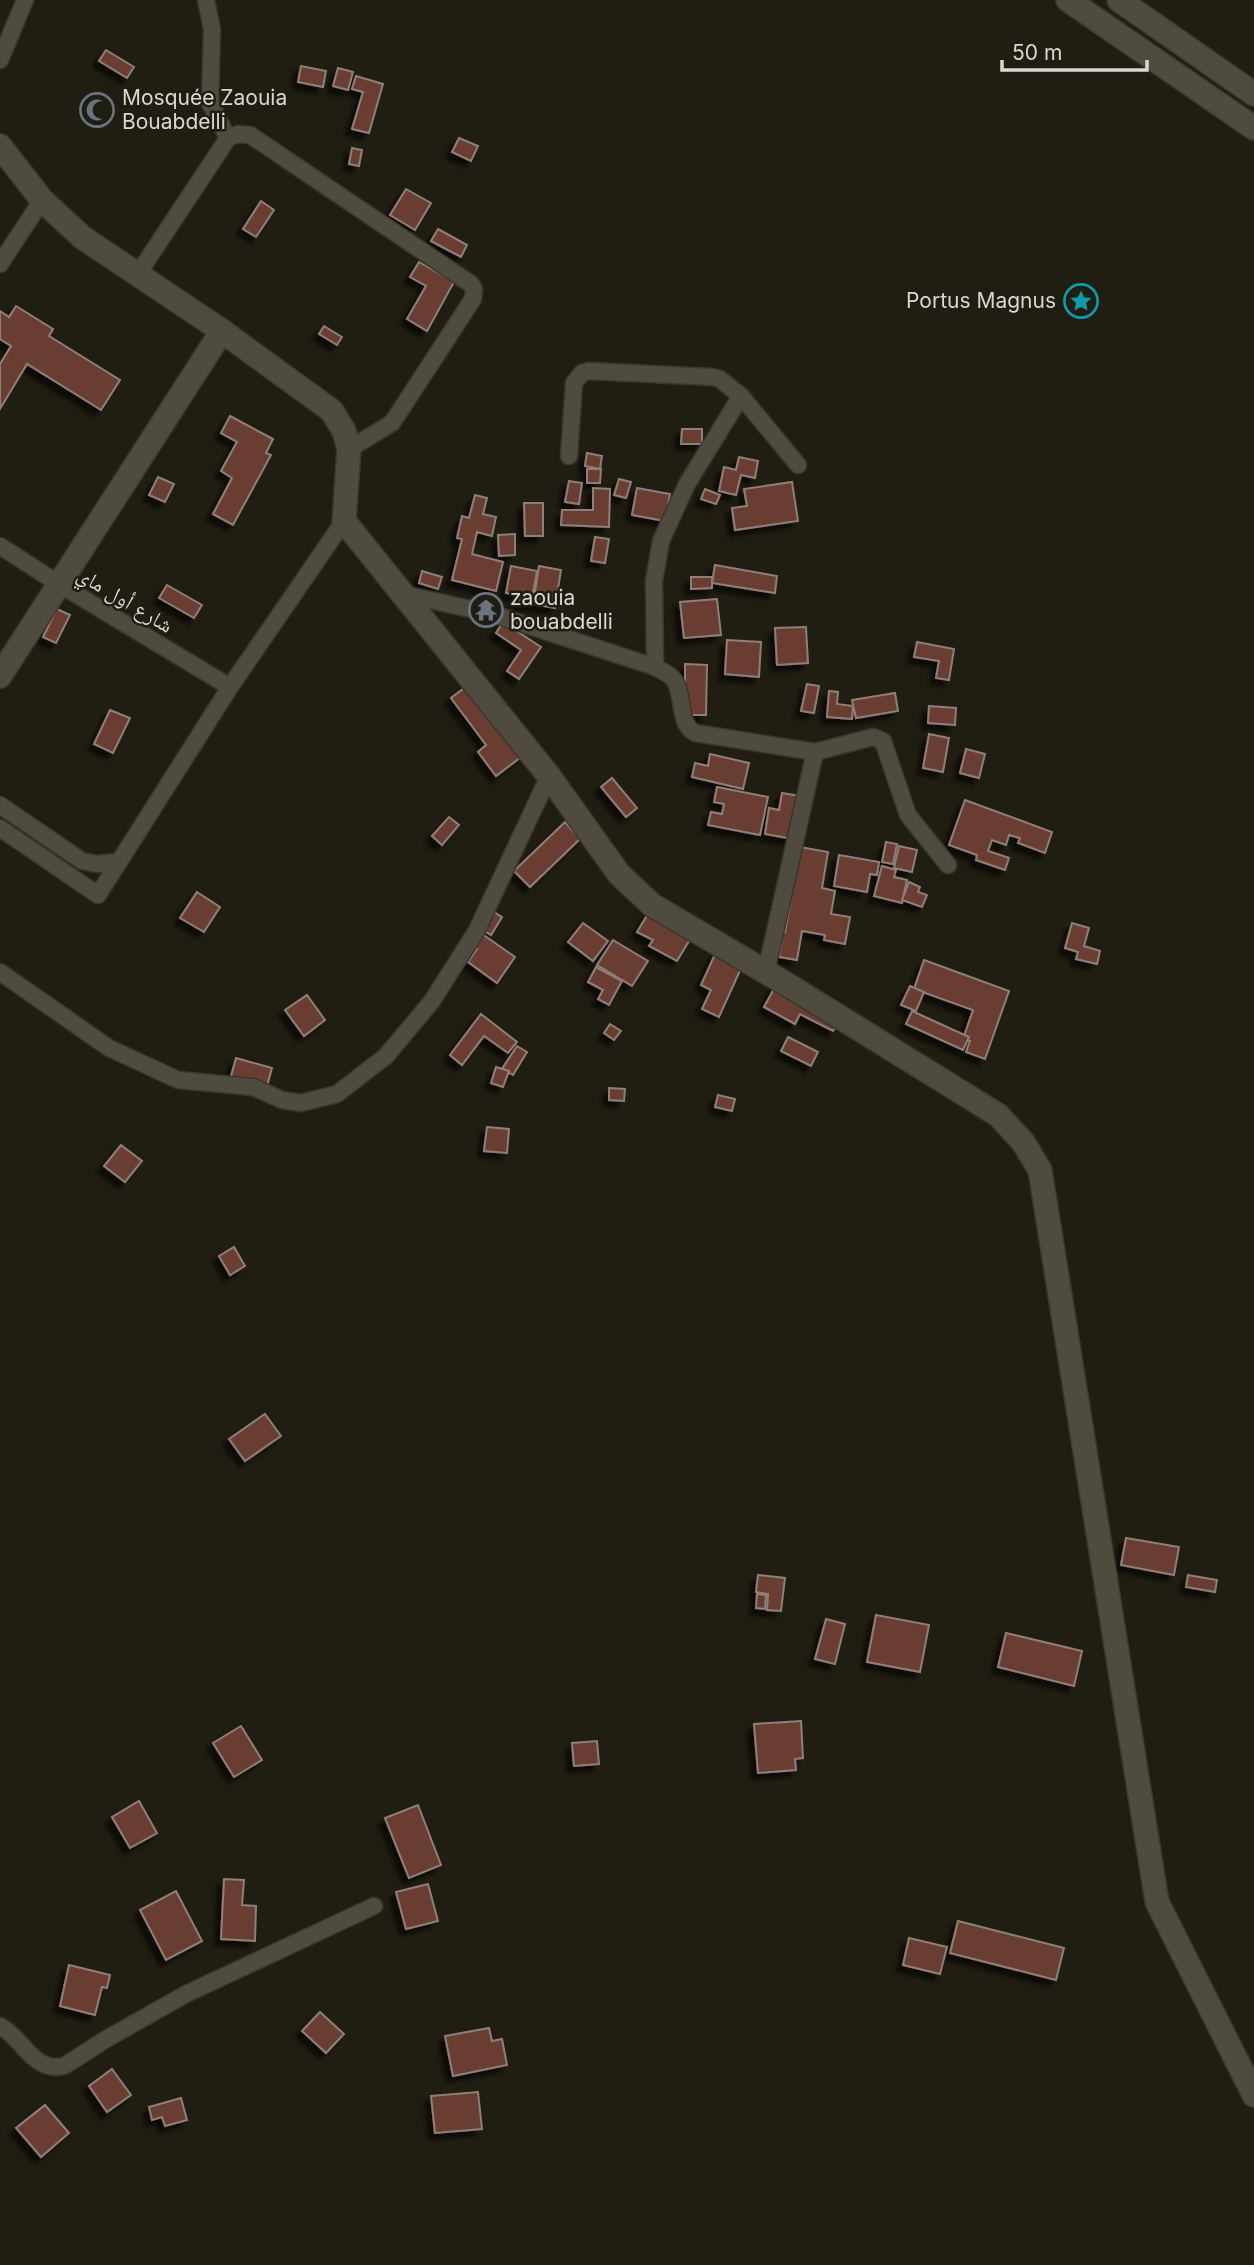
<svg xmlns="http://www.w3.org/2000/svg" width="1254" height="2265" font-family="Inter,'Noto Naskh Arabic',sans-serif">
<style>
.building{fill:#6a3e32;stroke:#8f7f7a;stroke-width:2;filter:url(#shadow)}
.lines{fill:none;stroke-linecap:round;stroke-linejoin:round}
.street-casing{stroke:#38362e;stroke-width:19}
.secondary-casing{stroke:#38362e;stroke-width:26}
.street{stroke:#4f4c3f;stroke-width:16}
.secondary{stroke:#4f4c3f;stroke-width:23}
.labels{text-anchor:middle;stroke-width:5;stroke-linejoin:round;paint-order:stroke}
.poi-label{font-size:21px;fill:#d9d7cf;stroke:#201d12;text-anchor:start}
.street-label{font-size:21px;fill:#d9d7cf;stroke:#201d12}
</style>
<defs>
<filter id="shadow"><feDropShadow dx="-6" dy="6" stdDeviation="2" flood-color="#0009"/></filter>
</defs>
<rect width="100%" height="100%" fill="#201d12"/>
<g class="building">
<path d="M106 50 134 67 127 78 99 61Z"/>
<path d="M301 66 326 71 323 87 298 82Z"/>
<path d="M338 68 353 72 348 90 333 86Z"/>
<path d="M356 76 383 84 369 133 352 129 363 92 352 89Z"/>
<path d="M459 138 478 146 471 161 452 152Z"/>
<path d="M352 148 362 150 359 166 349 164Z"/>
<path d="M406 189 431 203 415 230 390 215Z"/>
<path d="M261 201 274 210 256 237 243 229Z"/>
<path d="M438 229 467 245 461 257 431 241Z"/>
<path d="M419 262 454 282 427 331 407 319 426 286 410 277Z"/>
<path d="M16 306 53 329 49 336 120 380 101 410 27 364 0 409V364L11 346 0 339V311L9 317Z"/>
<path d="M324 326 342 337 337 345 319 334Z"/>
<path d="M230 416 273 439 266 453 271 455 233 525 213 514 232 478 221 471 237 442 221 433Z"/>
<path d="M682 429H702V444H681Z"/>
<path d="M587 453 602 456 600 469 585 466Z"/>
<path d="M739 457 758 461 755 478 741 475 736 495 719 491 724 467 736 470Z"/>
<path d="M587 469H601L600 483H587Z"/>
<path d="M158 477 174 484 165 502 149 495Z"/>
<path d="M619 479 631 482 626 498 614 495Z"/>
<path d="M569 481 582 483 579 504 565 502Z"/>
<path d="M792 482 798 521 735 530 732 508 747 506 744 489Z"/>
<path d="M593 488 610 489 609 527 561 525 562 510H593Z"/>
<path d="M637 488 670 494 665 521 632 515Z"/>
<path d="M705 489 720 495 716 504 701 499Z"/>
<path d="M475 495 487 498 483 514 496 517 492 536 477 532 472 554 503 562 496 591 452 580 462 539 457 538 462 516 469 518Z"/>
<path d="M524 503H543V536H525Z"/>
<path d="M515 534V555L499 556 498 535Z"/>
<path d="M595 537 609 539 605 563 591 561Z"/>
<path d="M715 565 777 576 775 593 712 583Z"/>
<path d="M511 566 537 571 531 605 518 603 520 596 506 593Z"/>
<path d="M539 566 561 570 555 608 533 604Z"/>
<path d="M422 571 442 577 438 589 419 583Z"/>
<path d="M691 577H712V588L691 589Z"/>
<path d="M167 585 202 605 194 618 159 598Z"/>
<path d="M717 599 721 635 684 638 680 602Z"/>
<path d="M57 609 70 615 56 643 43 637Z"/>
<path d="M503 622 541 647 519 679 507 671 521 650 496 633Z"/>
<path d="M806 627 808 663 777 665 775 628Z"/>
<path d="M727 640 761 642 759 677 725 674Z"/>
<path d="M917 642 954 649 949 680 936 678 939 661 914 657Z"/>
<path d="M685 664 707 665 706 715H685Z"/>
<path d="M471 683 525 754 496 776 478 752 486 745 451 698Z"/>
<path d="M807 684 819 686 814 713 801 711Z"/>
<path d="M829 691 838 692 837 704 853 706 852 719 827 717Z"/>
<path d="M895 693 898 711 856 718 852 700Z"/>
<path d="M929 706 956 708 955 725 928 723Z"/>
<path d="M110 710 130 718 113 753 94 744Z"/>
<path d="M929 734 949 738 943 772 923 768Z"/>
<path d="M966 749 985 754 979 778 960 773Z"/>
<path d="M710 754 749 763 743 789 692 777 695 763 708 766Z"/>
<path d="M612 778 637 808 626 817 601 787Z"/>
<path d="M717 787 768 797 760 835 708 825 711 812 722 814 724 804 714 802Z"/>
<path d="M782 793 801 796 793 839 765 834 769 808 779 810Z"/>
<path d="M965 800 1052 832 1045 853 1018 843 1020 838 1009 835 1006 845 992 840 988 851 1009 858 1005 870 976 860 977 855 949 845Z"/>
<path d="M449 817 459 825 442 845 432 836Z"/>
<path d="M565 822 580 839 530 887 514 871Z"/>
<path d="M886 842 897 844 893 864 882 862Z"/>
<path d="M899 846 917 850 912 872 894 868Z"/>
<path d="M800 847 828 852 822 888 835 891 831 914 850 917 845 944 824 940 825 935 802 931 797 960 779 957 783 932H785Z"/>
<path d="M839 855 879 862 877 875 870 874 867 892 834 886Z"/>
<path d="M882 866 896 870 894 877 907 880 902 903 874 896Z"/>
<path d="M909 882 920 887 918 892 927 895 922 907 902 900Z"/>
<path d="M197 892 220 907 204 932 180 918Z"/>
<path d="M489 909 502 917 491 935 477 926Z"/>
<path d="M649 912 692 936 677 961 649 946 653 940 637 932Z"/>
<path d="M583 923 608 941 593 961 568 942Z"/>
<path d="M1072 923 1089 928 1084 946 1100 951 1097 964 1076 959 1078 952 1065 948Z"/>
<path d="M475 929 515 957 497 983 468 962 477 949 466 941Z"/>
<path d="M613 940 648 961 632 986 597 965Z"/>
<path d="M716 952 743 964 719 1017 702 1009 711 990 701 985Z"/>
<path d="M924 960 1009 991 985 1059 966 1052 970 1041 963 1039 973 1010 914 989Z"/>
<path d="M596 967 622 981 609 1005 598 999 603 990 588 982Z"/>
<path d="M777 983 841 1017 833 1031 800 1014 795 1024 764 1007Z"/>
<path d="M910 986 924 992 916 1011 901 1005Z"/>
<path d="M307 995 325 1020 304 1036 285 1010Z"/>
<path d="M912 1011 969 1037 963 1050 906 1024Z"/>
<path d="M481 1014 517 1042 508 1053 484 1036 462 1065 450 1055Z"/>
<path d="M610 1024 621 1031 614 1040 604 1033Z"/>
<path d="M788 1037 818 1052 811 1066 781 1051Z"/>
<path d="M517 1046 527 1052 513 1075 502 1069Z"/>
<path d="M236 1058 272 1068 267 1086 231 1076Z"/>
<path d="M496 1067 509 1071 503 1087 491 1083Z"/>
<path d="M609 1088 625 1089 624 1101 609 1100Z"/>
<path d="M718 1095 735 1099 732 1111 715 1107Z"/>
<path d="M487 1127 509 1129 507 1153 484 1151Z"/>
<path d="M121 1145 142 1161 125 1182 104 1166Z"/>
<path d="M234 1247 245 1266 230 1275 219 1256Z"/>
<path d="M265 1414 281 1436 245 1461 229 1439Z"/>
<path d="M1126 1538 1179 1547 1174 1575 1121 1565Z"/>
<path d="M758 1575 785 1578 781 1611 767 1610 768 1594 756 1592Z"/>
<path d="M1188 1575 1217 1580 1215 1592 1186 1587Z"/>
<path d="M757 1594 766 1595 765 1609 756 1608Z"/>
<path d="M876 1615 929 1625 920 1672 867 1662Z"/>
<path d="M826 1619 845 1624 835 1664 815 1659Z"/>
<path d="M1006 1633 1082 1651 1074 1686 998 1667Z"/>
<path d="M801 1721 803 1758 795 1759 796 1770 758 1773 754 1724Z"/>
<path d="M241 1726 262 1760 234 1777 213 1743Z"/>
<path d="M597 1741 599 1764 574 1766 572 1743Z"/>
<path d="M139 1801 157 1833 130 1848 112 1817Z"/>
<path d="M418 1805 441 1865 409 1878 385 1818Z"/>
<path d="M224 1879 244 1880 242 1905 256 1906 255 1941 221 1939Z"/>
<path d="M428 1884 438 1921 406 1929 396 1892Z"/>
<path d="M176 1891 202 1941 166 1960 140 1910Z"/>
<path d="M958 1921 1064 1948 1056 1980 950 1953Z"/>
<path d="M909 1938 947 1947 940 1974 903 1965Z"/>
<path d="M69 1965 110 1975 107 1988 102 1987 95 2015 60 2006Z"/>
<path d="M320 2012 344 2034 326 2053 302 2031Z"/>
<path d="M489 2028 492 2041 502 2039 507 2065 453 2076 445 2036Z"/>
<path d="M112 2069 131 2095 107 2112 89 2086Z"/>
<path d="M478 2092 482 2129 435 2133 431 2096Z"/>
<path d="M181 2098 187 2120 165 2126 162 2117 152 2120 149 2107Z"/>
<path d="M45 2105 69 2133 41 2157 16 2128Z"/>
</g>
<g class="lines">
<g class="street-casing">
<g id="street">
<path d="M206 0 212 29 210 103 228 138"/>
<path d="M0 60 25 0"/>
<path d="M0 264 42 200"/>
<path d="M138 274 228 138 238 134 250 135 471 284 474 289 473 299 392 423 349 449"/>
<path d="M569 456 574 383 582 373 589 371 712 377 720 379 741 396"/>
<path d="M0 546 59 584 230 687"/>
<path d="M403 594 493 614 655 667C662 671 670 674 674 680 685 695 677 723 695 733L815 752 766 972"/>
<path d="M655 667 654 581 661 541 687 484 741 396 798 465"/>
<path d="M815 752 873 737 883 741 908 815 948 865"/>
<path d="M0 805 82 861 97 864 119 862"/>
<path d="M0 828 98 895 230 687 344 521"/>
<path d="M0 972 109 1048 178 1080 253 1087 282 1100 301 1103 337 1094 386 1056 432 1001 477 930 549 776"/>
<path d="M0 2026C23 2038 33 2073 64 2066L108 2038 186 1994 374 1906"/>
</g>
</g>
<g class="secondary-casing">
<g id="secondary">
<path d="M1068 0 1254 128"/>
<path d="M1119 0 1254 94"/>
<path d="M0 146 42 200 82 237 222 331 332 411 344 431 349 449 344 521 549 776 619 874 652 905 788 985 998 1115 1023 1142 1040 1170 1157 1902 1254 2095"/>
<path d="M0 676 222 331"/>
</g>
</g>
<use href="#street" class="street"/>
<use href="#secondary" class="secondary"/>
</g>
<defs>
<g id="mosque-ring" transform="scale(1.75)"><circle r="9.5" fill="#201d12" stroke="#6b7280" stroke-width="1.5"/><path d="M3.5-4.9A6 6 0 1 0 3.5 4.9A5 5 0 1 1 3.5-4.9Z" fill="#6b7280"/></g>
<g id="sight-ring" transform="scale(1.75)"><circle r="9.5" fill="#201d12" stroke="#0f9aa8" stroke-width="1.5"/><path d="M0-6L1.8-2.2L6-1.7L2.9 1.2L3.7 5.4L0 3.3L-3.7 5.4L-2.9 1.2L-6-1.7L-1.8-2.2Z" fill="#0f9aa8"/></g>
<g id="temple-ring" transform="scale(1.75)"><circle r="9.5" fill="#201d12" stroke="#6b7280" stroke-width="1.5"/><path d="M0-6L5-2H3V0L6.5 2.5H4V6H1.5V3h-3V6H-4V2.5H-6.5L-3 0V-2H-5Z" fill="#6b7280"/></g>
</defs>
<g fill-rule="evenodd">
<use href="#mosque-ring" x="97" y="110"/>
<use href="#sight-ring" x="1081" y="301"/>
<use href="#temple-ring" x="486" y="610"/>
</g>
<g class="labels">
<g class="poi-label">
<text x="122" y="105">Mosquée Zaouia<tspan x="122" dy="24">Bouabdelli</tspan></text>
<text x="1056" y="308" text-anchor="end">Portus Magnus</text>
<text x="510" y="605">zaouia<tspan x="510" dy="24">bouabdelli</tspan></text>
</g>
<g class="street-label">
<text transform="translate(125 600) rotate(31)" y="7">شارع أول ماي</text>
</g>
</g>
<path d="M1002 60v10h145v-10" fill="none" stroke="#d9d7cf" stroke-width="3.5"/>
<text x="1012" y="60" font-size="21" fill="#d9d7cf" stroke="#201d12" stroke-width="5" paint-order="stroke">50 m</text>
</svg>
